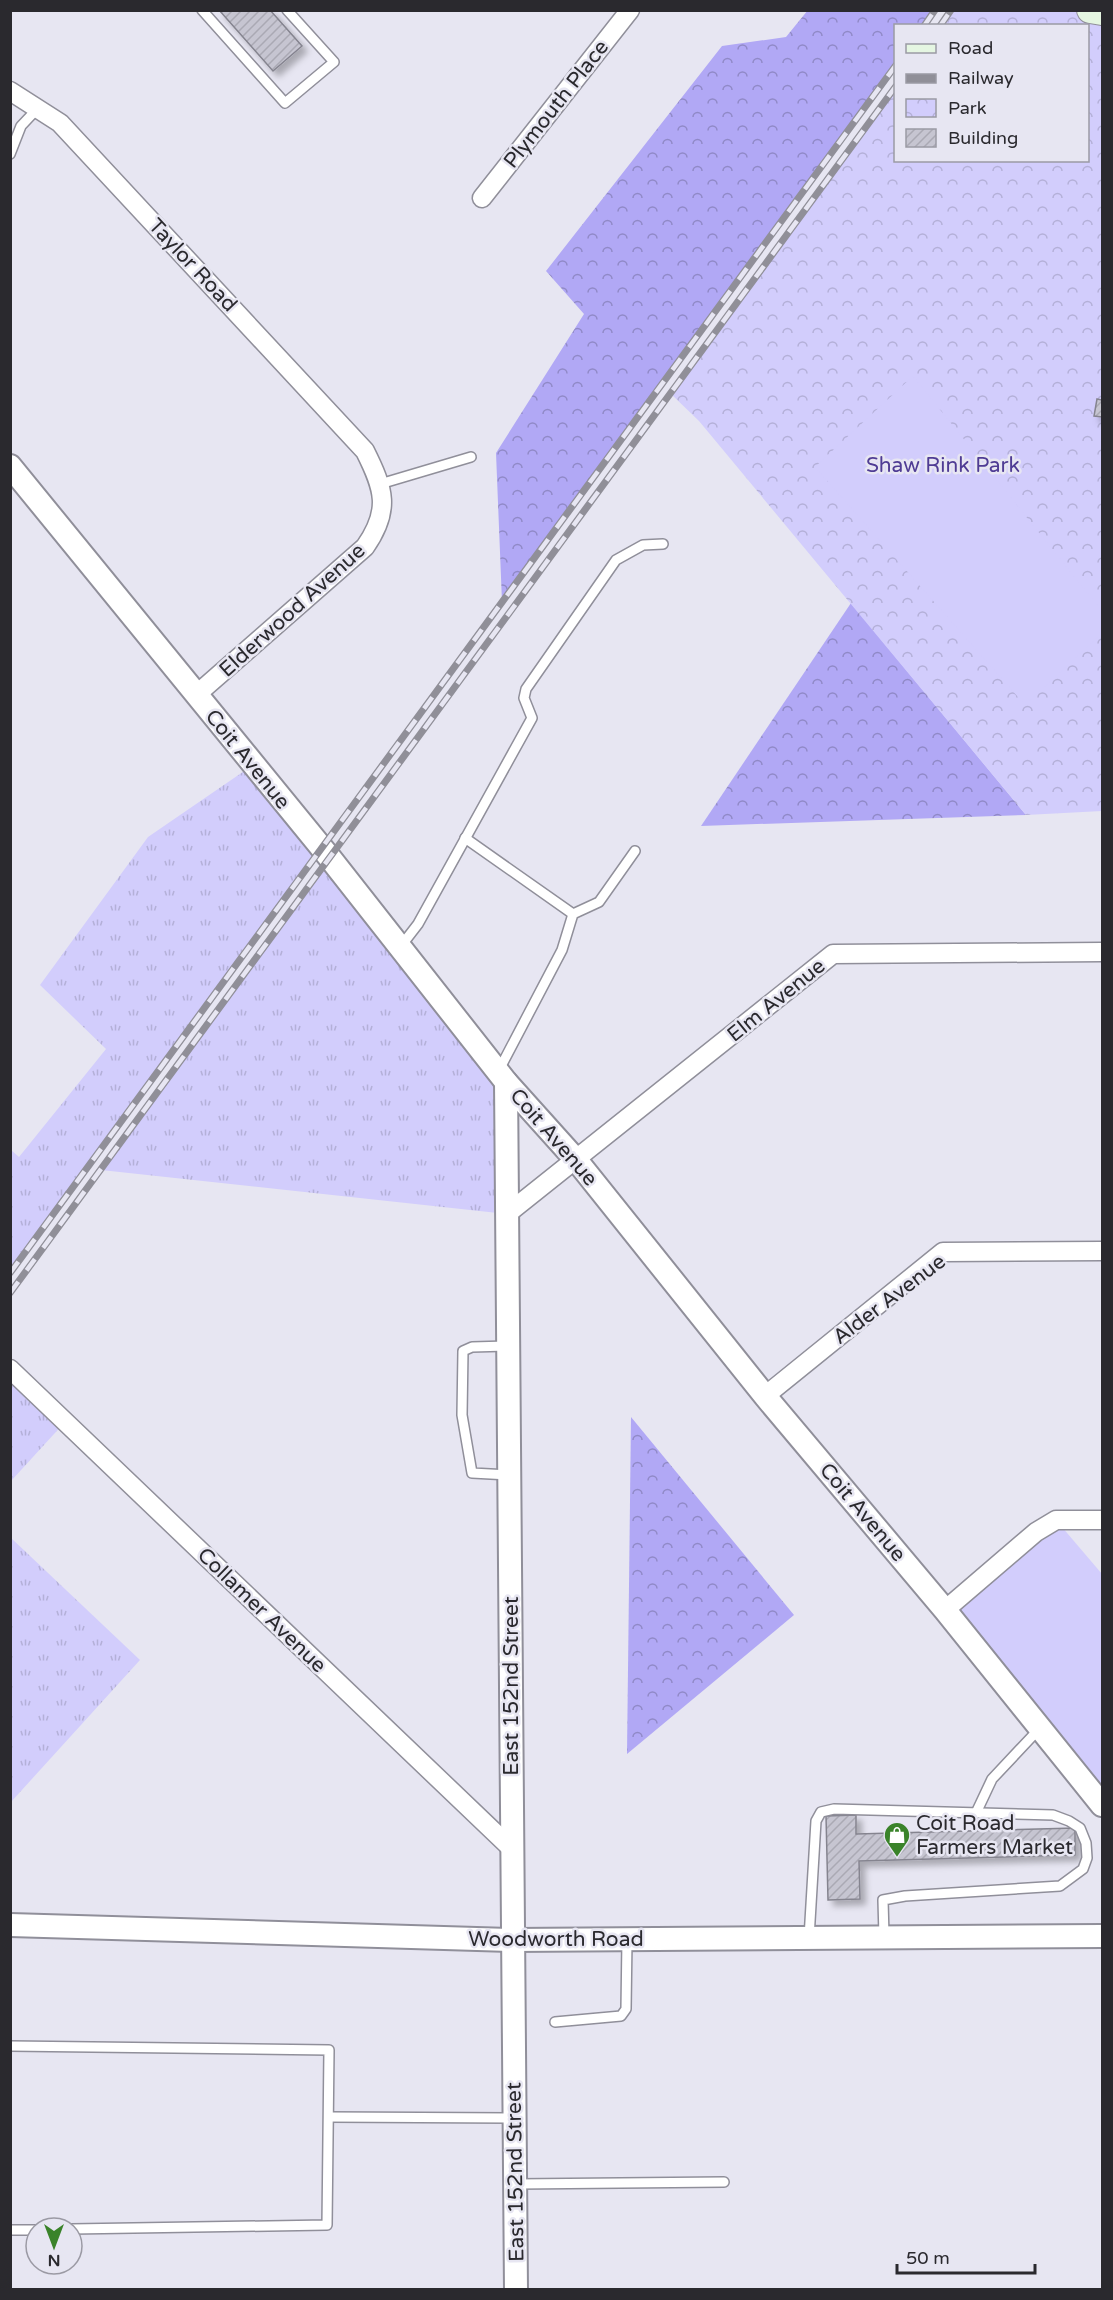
<svg xmlns="http://www.w3.org/2000/svg" width="1113" height="2300" font-family="'Varela Round',sans-serif">
<style>
.grass{fill:url(#grass-tufts)}
.forest{fill:url(#forest-crowns)}
.park{fill:url(#park-crowns)}
.garden{fill:#d2cdfc}
.building{fill:url(#building-hatch);stroke:#85848f;stroke-width:1.5;filter:url(#shadow)}
.lines{fill:none;stroke-linecap:round;stroke-linejoin:round}
.service-casing{stroke:#908f9a;stroke-width:12}
.minor-casing{stroke:#908f9a;stroke-width:21}
.tertiary-casing{stroke:#908f9a;stroke-width:26}
.secondary-casing{stroke:#908f9a;stroke-width:28}
.service{stroke:#fff;stroke-width:9}
.minor{stroke:#fff;stroke-width:18}
.tertiary{stroke:#fff;stroke-width:22}
.secondary{stroke:#e5f6e2;stroke-width:26}
.rail-casing{stroke:#908f98;stroke-width:7}
.rail{stroke:#e7e6f2;stroke-width:4.5;stroke-dasharray:14;stroke-linecap:butt}
.labels{text-anchor:middle;stroke-width:5;stroke-linejoin:round;paint-order:stroke}
.street-label{font-size:21px;fill:#2a292e;stroke:#e7e6f2}
.park-label{font-size:21px;fill:#4f3c94;stroke:#e7e6f2}
.poi-label{font-size:21px;fill:#2a292e;stroke:#e7e6f2;text-anchor:start}
</style>
<defs>
<pattern id="grass-tufts" width="24" height="20" patternUnits="userSpaceOnUse" patternTransform="scale(1.5)"><rect width="24" height="20" fill="#d2cdfc"/><path d="M3 7l-1-3M5 7V3M7 7l1-3M15 17l-1-3M17 17v-4M19 17l1-3" fill="none" stroke="#b4b0d8"/></pattern>
<pattern id="forest-crowns" width="20" height="18" patternUnits="userSpaceOnUse" patternTransform="scale(1.5)"><rect width="20" height="18" fill="#b1a8f5"/><path d="M2 6a3 3 0 1 1 6 0M12 15a3 3 0 1 1 6 0" fill="none" stroke="#9089c7"/></pattern>
<pattern id="park-crowns" width="20" height="18" patternUnits="userSpaceOnUse" patternTransform="scale(1.5)"><rect width="20" height="18" fill="#d2cdfc"/><path d="M2 6a3 3 0 1 1 6 0M12 15a3 3 0 1 1 6 0" fill="none" stroke="#b4b0d8"/></pattern>
<pattern id="building-hatch" width="6" height="6" patternUnits="userSpaceOnUse" patternTransform="scale(1.5)"><rect width="6" height="6" fill="#c6c5d1"/><path d="M-1 1l2-2M0 6l6-6M5 7l2-2" fill="none" stroke="#aaa9b4"/></pattern>
<filter id="shadow"><feDropShadow dx="5.5" dy="5.5" stdDeviation="3" flood-color="#0004"/></filter>
</defs>
<rect width="100%" height="100%" fill="#e7e6f2"/>
<g class="grass">
<path d="M253 765 319 846 302 875 11 1273V1150L19 1157 106 1049 40 985 148 837Z"/>
<path d="M330 858 506 1082 507 1214 101 1170Z"/>
<path d="M10 1369 65 1422 11 1481H10Z"/>
<path d="M10 1537 140 1660 11 1802H10Z"/>
</g>
<g class="forest">
<path d="M808 10 935 11 924 25 896 26 895 65 502 602 496 453 584 314 546 271 722 46 786 37Z"/>
<path d="M851 603 1026 815 701 826Z"/>
<path d="M631 1417 794 1615 627 1754Z"/>
</g>
<path class="park" d="M1090 10 1102 12V811L1026 815 699 421 671 394 895 86 896 160H1088V26L940 25 951 11Z"/>
<g class="garden">
<path d="M913 376 1102 611V633L1025 705 815 467Z"/>
<path d="M1056 1520 1102 1574V1805L945 1610Z"/>
</g>
<g class="building">
<path d="M219 10H270L302 46 273 71Z"/>
<path d="M1097 399 1102 400V417L1094 416Z"/>
<path d="M856 1815V1834L1075 1828V1855L859 1861 860 1899 828 1900 826 1816Z"/>
</g>
<g class="lines">
<g class="service-casing">
<g id="service">
<path d="M202 10 285 103 334 62 287 10"/>
<path d="M10 154 21 126 38 108"/>
<path d="M380 484 471 457"/>
<path d="M465 838 573 914"/>
<path d="M401 946 418 924 532 718 524 698 526 689 616 560 643 545 663 544"/>
<path d="M499 1070 562 950 573 914 599 902 635 851"/>
<path d="M507 1346 472 1347 463 1351 462 1415 472 1473 509 1475"/>
<path d="M976 1813 992 1779 1040 1728"/>
<path d="M809 1938 816 1821 821 1812 834 1809 1053 1815 1069 1821 1080 1828 1086 1843 1087 1858 1083 1869 1060 1886 905 1896 883 1900 884 1936"/>
<path d="M555 2022 621 2016 626 2009 627 1940"/>
<path d="M10 2046 329 2050 327 2225 72 2229"/>
<path d="M329 2117 514 2118"/>
<path d="M517 2184 724 2182"/>
<path d="M10 2230H36"/>
</g>
</g>
<g class="minor-casing">
<g id="minor">
<path d="M10 91 60 123 365 451C384 489 391 510 365 547L196 695"/>
<path d="M482 198 630 10"/>
<path d="M507 1214 833 954 1102 952"/>
<path d="M10 1369 513 1850"/>
<path d="M765 1396 943 1252 1102 1251"/>
<path d="M945 1610 1036 1532 1056 1520H1102"/>
</g>
</g>
<g class="tertiary-casing">
<g id="tertiary">
<path d="M10 466 330 858 506 1082 577 1161 765 1396 945 1610 1102 1805"/>
<path d="M506 1082 516 2290"/>
<path d="M10 1925 512 1940 1102 1936"/>
</g>
</g>
<g class="secondary-casing">
<path id="secondary" d="M1090 10 1102 12"/>
</g>
<use href="#service" class="service"/>
<use href="#minor" class="minor"/>
<use href="#tertiary" class="tertiary"/>
<use href="#secondary" class="secondary"/>
<g class="rail-casing">
<g id="rail">
<path d="M924 26 935 10"/>
<path d="M940 26 951 10"/>
<path d="M10 1273 896 65"/>
<path d="M10 1293 896 86"/>
</g>
</g>
<use href="#rail" class="rail"/>
</g>
<defs>
<g id="shop-pin" transform="scale(1.35)"><path d="M0 17L-7.5 6A9.5 9.5 0 1 1 7.5 6Z" fill="#3a832a" stroke="#e7e6f2"/><path d="M-5-2.5h2.3a2.7 3.5 0 0 1 5.4 0H5L5.5 6h-11ZM-1.5-2.5h3a1.5 2.3 0 0 0-3 0Z" fill="#fff"/></g>
</defs>
<g fill-rule="evenodd">
<use href="#shop-pin" x="897" y="1835"/>
</g>
<g class="labels">
<g class="street-label">
<text transform="translate(556 104) rotate(-52)" y="7">Plymouth Place</text>
<text transform="translate(193 265) rotate(47)" y="7">Taylor Road</text>
<text transform="translate(292 610) rotate(-42)" y="7">Elderwood Avenue</text>
<text transform="translate(248 759) rotate(51)" y="7">Coit Avenue</text>
<text transform="translate(776 1000) rotate(-39)" y="7">Elm Avenue</text>
<text transform="translate(554 1137) rotate(49)" y="7">Coit Avenue</text>
<text transform="translate(889 1299) rotate(-37)" y="7">Alder Avenue</text>
<text transform="translate(863 1512) rotate(50)" y="7">Coit Avenue</text>
<text transform="translate(262 1610) rotate(44)" y="7">Collamer Avenue</text>
<text transform="translate(511 1686) rotate(-90)" y="7">East 152nd Street</text>
<text x="556" y="1946">Woodworth Road</text>
<text transform="translate(515 2172) rotate(-91)" y="7">East 152nd Street</text>
</g>
<g class="park-label">
<text x="943" y="472">Shaw Rink Park</text>
</g>
<g class="poi-label">
<text x="916" y="1830">Coit Road<tspan x="916" dy="24">Farmers Market</tspan></text>
</g>
</g>
<rect width="1113" height="2300" fill="none" stroke="#2a292e" stroke-width="24"/>
<rect x="894" y="24" width="195" height="138" fill="#e7e6f2" stroke="#9b9aa4" stroke-width="1.5"/>
<rect x="906" y="44" width="30" height="9" fill="#e5f6e2" stroke="#9b9aa4" stroke-width="1.5"/>
<text x="948" y="54" font-size="18" fill="#2a292e">Road</text>
<rect x="906" y="74" width="30" height="9" fill="#908f98" stroke="#9b9aa4" stroke-width="1.5"/>
<text x="948" y="84" font-size="18" fill="#2a292e">Railway</text>
<rect x="906" y="99" width="30" height="18" fill="url(#park-crowns)" stroke="#9b9aa4" stroke-width="1.5"/>
<text x="948" y="114" font-size="18" fill="#2a292e">Park</text>
<rect x="906" y="129" width="30" height="18" fill="url(#building-hatch)" stroke="#9b9aa4" stroke-width="1.5"/>
<text x="948" y="144" font-size="18" fill="#2a292e">Building</text>
<g transform="translate(54 2246) rotate(180)"><circle r="28" fill="#e7e6f2" stroke="#9b9aa4" stroke-width="1.5"/>
<path d="M0-4.5L10 22L0 15L-10 22Z" fill="#3a832a"/>
<text y="-9" font-size="16" font-weight="bold" text-anchor="middle" fill="#2a292e">N</text>
</g>
<path d="M897 2264v9h138v-9" fill="none" stroke="#2a292e" stroke-width="3"/>
<text x="906" y="2264" font-size="18" fill="#2a292e" stroke="#e7e6f2" stroke-width="4.5" paint-order="stroke">50 m</text>
</svg>
